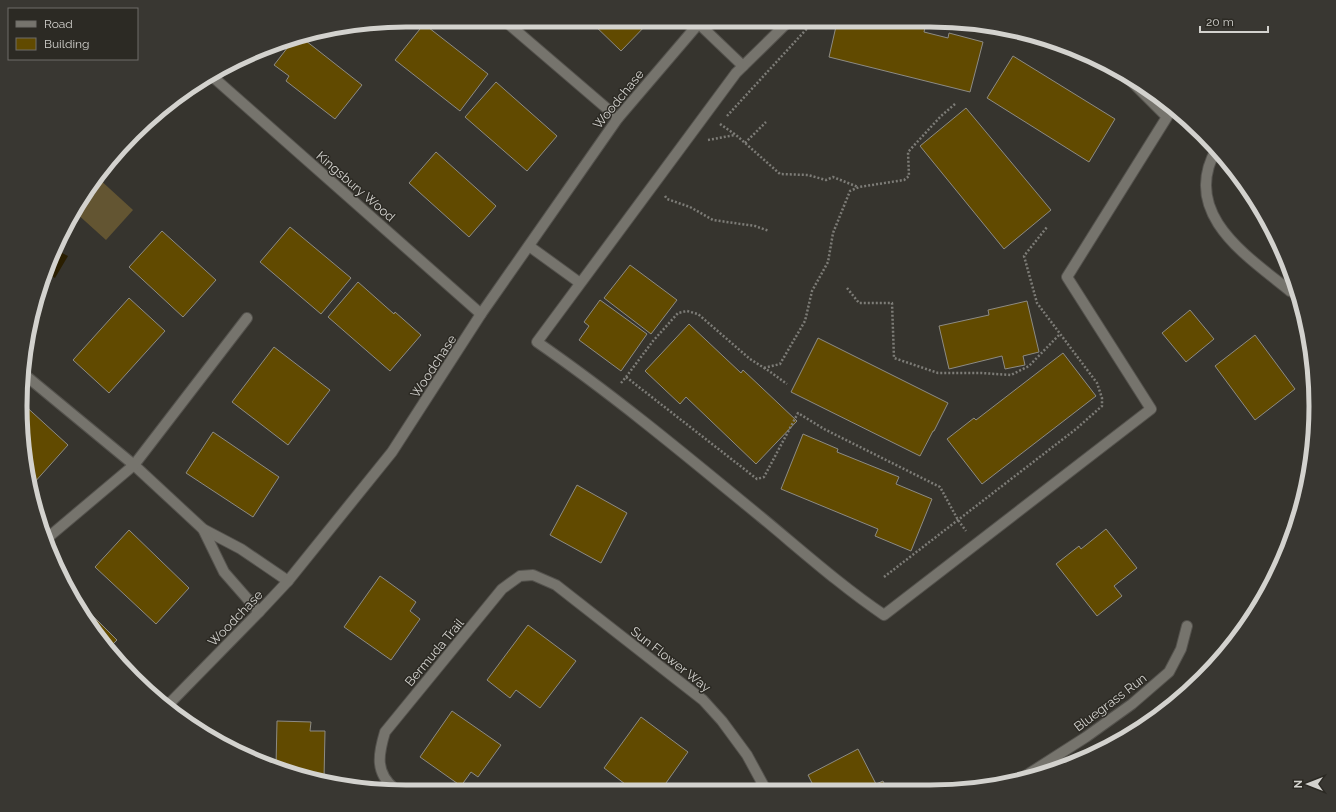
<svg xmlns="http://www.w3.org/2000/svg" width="1336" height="812" font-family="Raleway,sans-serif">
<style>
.green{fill:#635532}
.water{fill:#2a1e00}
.building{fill:#614a00;stroke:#8d8b84}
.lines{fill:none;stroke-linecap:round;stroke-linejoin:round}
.minor-casing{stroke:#54524d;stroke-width:12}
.path{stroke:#7d7c77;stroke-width:2.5;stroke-dasharray:2 2;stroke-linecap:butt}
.minor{stroke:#76746d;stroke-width:10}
.labels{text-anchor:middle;stroke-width:3;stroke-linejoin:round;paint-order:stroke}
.street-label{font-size:13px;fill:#d3d2ce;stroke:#2c2a24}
.rim{fill:none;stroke:#d3d2ce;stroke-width:5}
</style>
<rect width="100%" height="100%" fill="#36342e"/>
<path class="green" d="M98 178 133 210 106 240 75 212 85 191Z"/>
<path class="water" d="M56 250 68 256 55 278 45 273Z"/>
<g class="building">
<path d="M590 21H650L621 51Z"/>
<path d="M837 22 926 23 924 32 948 38 949 33 983 42 970 92 829 57Z"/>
<path d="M424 24 488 74 460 111 395 60Z"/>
<path d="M301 37 362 85 335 119 286 81 289 76 274 65 295 38Z"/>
<path d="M1013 56 1115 119 1089 162 987 98Z"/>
<path d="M496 82 557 136 527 171 465 117Z"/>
<path d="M966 108 1051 210 1004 249 920 146Z"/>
<path d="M436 152 496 206 469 237 409 183Z"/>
<path d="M290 227 351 278 321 314 260 262Z"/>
<path d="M162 231 216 280 183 317 129 267Z"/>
<path d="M630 265 677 300 651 334 604 298Z"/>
<path d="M358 282 394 314 395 312 421 335 390 371 328 317Z"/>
<path d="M129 298 165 331 109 393 73 360Z"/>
<path d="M600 300 647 334 621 371 579 340 589 326 584 322Z"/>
<path d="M1027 301 1039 352 1023 356 1025 365 1005 369 1002 356 949 369 939 326 989 315 988 310Z"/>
<path d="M1190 310 1214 339 1186 362 1162 333Z"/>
<path d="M689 324 741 373 743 370 797 421 756 464 686 397 680 404 645 371Z"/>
<path d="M1255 335 1295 389 1255 420 1215 366Z"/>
<path d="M818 338 948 403 934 431H933L920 456 791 392Z"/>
<path d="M274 347 330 390 288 445 232 402Z"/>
<path d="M1063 353 1096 396 982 484 947 439 974 418 976 420Z"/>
<path d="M21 402 68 445 33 484 20 406Z"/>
<path d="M213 432 279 477 253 517 186 473Z"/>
<path d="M803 434 838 449 837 452 899 477 896 484 932 499 911 551 875 536 878 529 781 489Z"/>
<path d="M577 485 627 513 601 563 550 535Z"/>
<path d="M1106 529 1137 568 1114 586 1122 596 1097 616 1056 564 1079 546 1081 549Z"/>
<path d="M129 530 189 588 156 624 95 567Z"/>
<path d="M380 576 416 602 410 611 420 619 391 660 344 627Z"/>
<path d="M73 596 117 640 110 647 85 621Z"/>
<path d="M528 625 576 661 540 708 516 690 510 698 487 680Z"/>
<path d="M452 711 501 745 478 777 471 772 461 786 420 757Z"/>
<path d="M641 717 688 752 661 790H633L604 768Z"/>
<path d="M277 721 311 722 310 731H325L324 780 276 767Z"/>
<path d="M858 749 876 784 883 781 888 791H816L808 775Z"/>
</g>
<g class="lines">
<g class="minor-casing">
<g id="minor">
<path d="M505 21 618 118"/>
<path d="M788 22 736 73 537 342C615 396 688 457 761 517 801 550 841 586 884 615L1151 409 1067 277 1167 117 1129 79"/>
<path d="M698 23 743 66"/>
<path d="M213 77 481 314"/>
<path d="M1217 148C1179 213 1247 256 1290 291L1299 295"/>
<path d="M529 246 580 283"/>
<path d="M25 375 134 465 203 529 241 549 288 581"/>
<path d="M203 529 224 572 259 612"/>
<path d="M45 540 134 465 247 318"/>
<path d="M166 707 259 612 288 581 392 452 481 314 618 118 700 22"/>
<path d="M1022 778 1086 737 1132 704 1169 672 1181 649 1187 626"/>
<path d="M395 789C375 773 378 755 385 732L502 589 520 576 533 575 556 585 703 700 722 721 747 755 766 790"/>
</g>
</g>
<g class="path">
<path d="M948 28 949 23"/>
<path d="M727 116 813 22"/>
<path d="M720 124 736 135 780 174 808 175 826 180 833 177 858 187"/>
<path d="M708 140 735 135"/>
<path d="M745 143 766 122"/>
<path d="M665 196 667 199 690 207 713 220 755 226 769 231"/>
<path d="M847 288 859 303H892L894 358 938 373H981L1011 375 1029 366 1060 334"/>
<path d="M764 368 780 364 805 321 812 291 828 262 833 233 850 191 859 187 904 180 909 176 908 152 941 116 955 104"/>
<path d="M626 377 653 341 678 313 687 311 698 314 750 359 769 371 787 384"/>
<path d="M621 383 626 377 757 479 764 477 798 413 824 429 940 487 958 520 966 531"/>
<path d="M884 577 1076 429 1102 406V398L1097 383 1037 303 1024 256 1047 227"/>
</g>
<use href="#minor" class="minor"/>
</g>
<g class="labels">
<g class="street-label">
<text transform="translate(618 99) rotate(-51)" y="5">Woodchase</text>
<text transform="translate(356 186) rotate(41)" y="5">Kingsbury Wood</text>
<text transform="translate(433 366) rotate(-57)" y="5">Woodchase</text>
<text transform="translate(235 618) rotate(-46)" y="5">Woodchase</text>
<text transform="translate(434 652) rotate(-50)" y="5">Bermuda Trail</text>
<text transform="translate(671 659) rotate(38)" y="5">Sun Flower Way</text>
<text transform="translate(1110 702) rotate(-37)" y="5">Bluegrass Run</text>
</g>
</g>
<path d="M0 0H1336V812H0ZM406 27H930A379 379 0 0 1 1309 406V406A379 379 0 0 1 930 785H406A379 379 0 0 1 27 406V406A379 379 0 0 1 406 27Z" fill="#393732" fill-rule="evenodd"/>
<path class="rim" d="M406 27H930A379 379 0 0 1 1309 406V406A379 379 0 0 1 930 785H406A379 379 0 0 1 27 406V406A379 379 0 0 1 406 27Z"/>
<rect x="8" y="8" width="130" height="52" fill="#2c2a24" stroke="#6f6d68"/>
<rect x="16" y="21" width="20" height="6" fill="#76746d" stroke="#6f6d68"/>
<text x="44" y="28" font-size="12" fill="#d3d2ce">Road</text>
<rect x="16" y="38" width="20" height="12" fill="#614a00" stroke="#6f6d68"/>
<text x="44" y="48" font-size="12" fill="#d3d2ce">Building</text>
<g transform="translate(1308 784) rotate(270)" stroke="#2c2a24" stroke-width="3" paint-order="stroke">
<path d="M0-3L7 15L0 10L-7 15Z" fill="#d3d2ce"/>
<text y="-6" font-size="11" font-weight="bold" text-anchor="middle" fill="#d3d2ce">N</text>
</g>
<path d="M1200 26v6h68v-6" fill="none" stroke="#d3d2ce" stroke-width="2"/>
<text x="1206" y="26" font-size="12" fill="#d3d2ce" stroke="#2c2a24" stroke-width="3" paint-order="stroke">20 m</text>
</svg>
